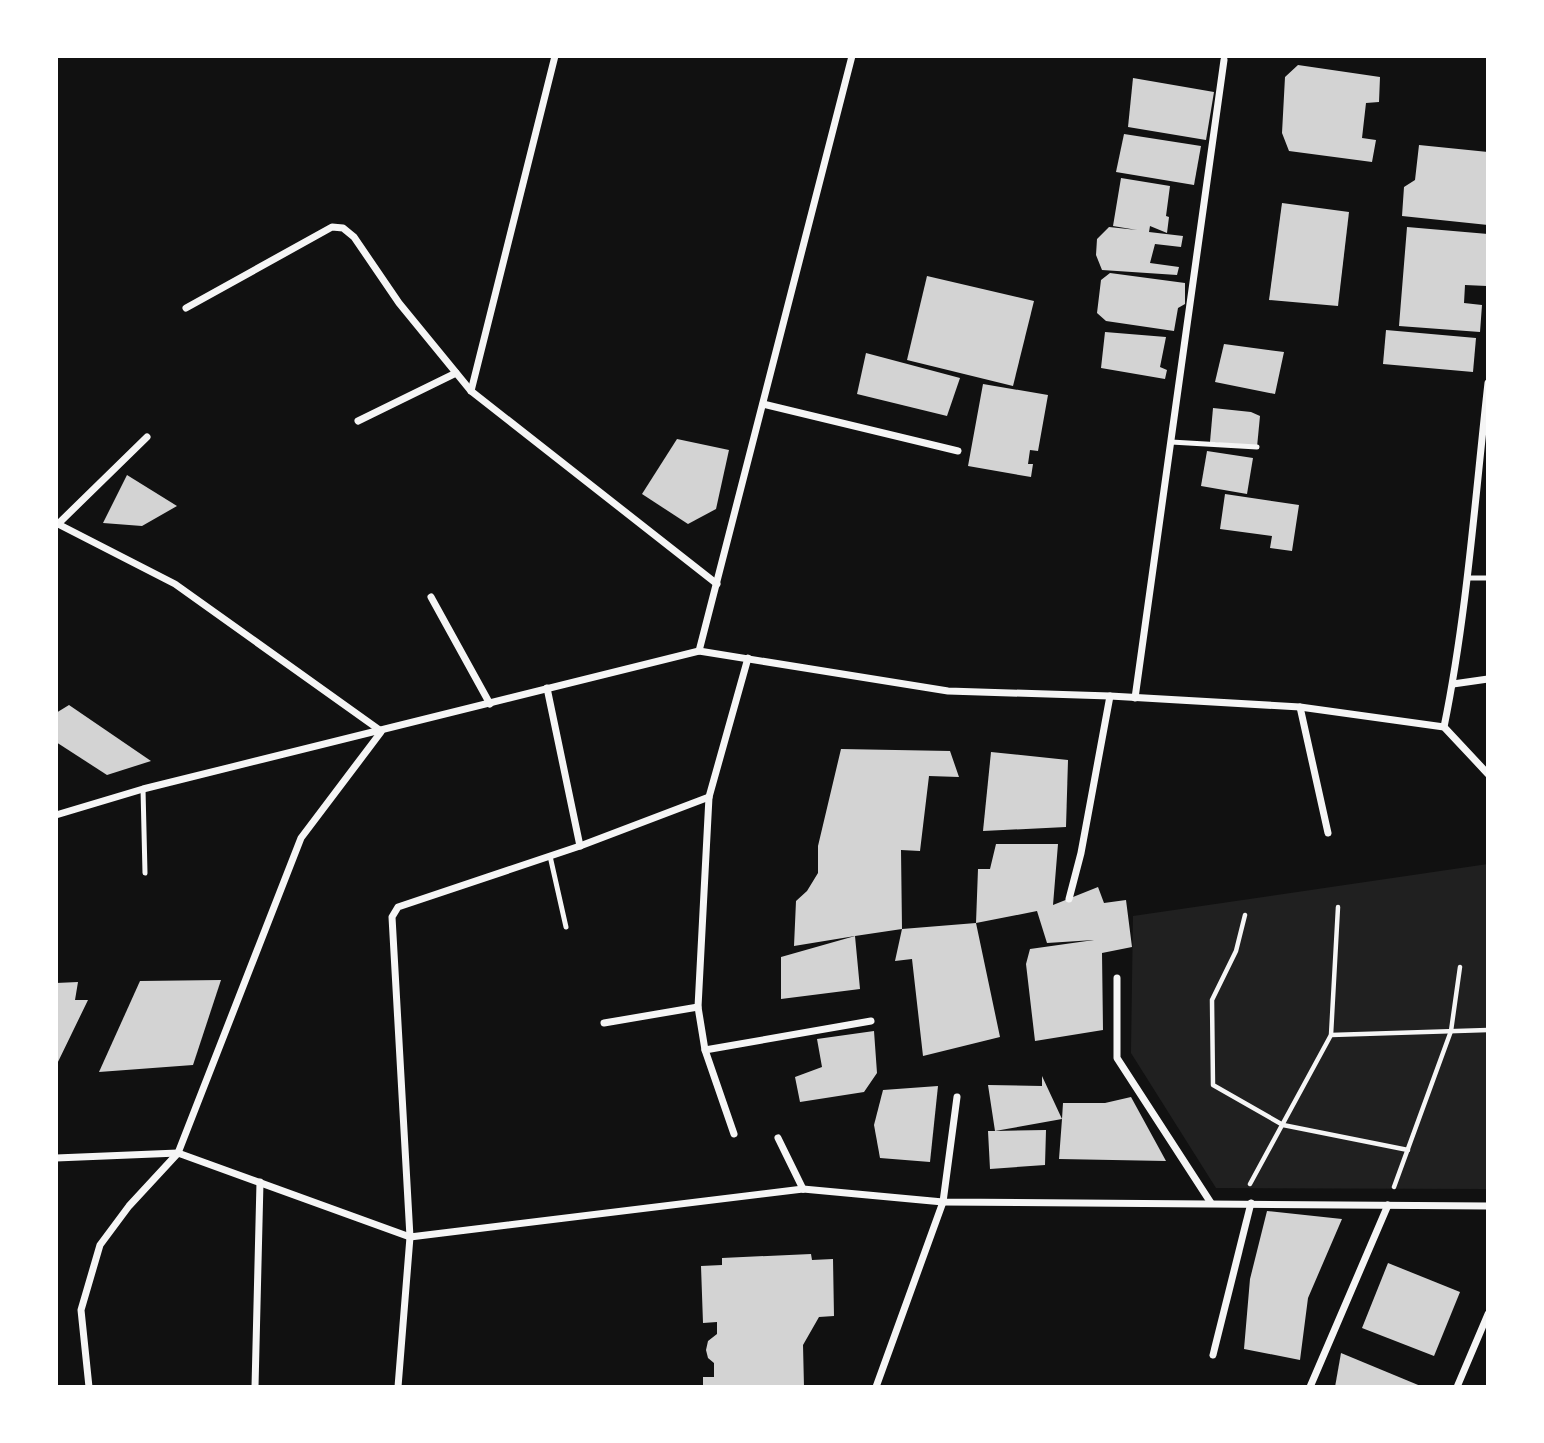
<svg xmlns="http://www.w3.org/2000/svg" width="1544" height="1443" font-family="Roboto,sans-serif">
<style>
.green{fill:#202020}
.building{fill:#d3d3d3}
.lines{fill:none;stroke-linecap:round;stroke-linejoin:round}
.path{stroke:#f5f5f5;stroke-width:4.5}
.service{stroke:#f5f5f5;stroke-width:5}
.minor{stroke:#f5f5f5;stroke-width:7}
</style>
<rect width="100%" height="100%" fill="#111"/>
<path class="green" d="M1488 864V1189L1216 1188 1131 1053 1133 916Z"/>
<g class="building">
<path d="M1298 65 1380 77 1379 102 1366 103 1362 138 1376 140 1372 162 1289 151 1282 133 1285 77Z"/>
<path d="M1133 78 1214 92 1206 140 1128 127Z"/>
<path d="M1124 134 1201 146 1194 185 1116 172Z"/>
<path d="M1419 145 1488 152V225L1402 216 1404 187 1415 180Z"/>
<path d="M1121 178 1170 186 1166 216 1169 217 1167 233 1150 226 1149 232 1183 236 1181 247 1155 244 1150 263 1179 267 1177 275 1102 270 1096 255 1097 239 1109 227 1137 230 1113 226Z"/>
<path d="M1282 203 1349 212 1338 306 1269 300Z"/>
<path d="M1407 227 1488 234 1487 286 1465 285 1464 303 1482 305 1480 332 1399 326Z"/>
<path d="M1110 273 1185 283V304L1178 308 1174 331 1106 321 1097 313 1101 280Z"/>
<path d="M927 276 1034 301 1013 386 907 360Z"/>
<path d="M1386 330 1476 338 1473 372 1383 364Z"/>
<path d="M1105 332 1166 337 1160 367 1167 370 1165 379 1101 368Z"/>
<path d="M1224 344 1284 352 1275 394 1215 382Z"/>
<path d="M866 353 960 378 947 416 857 394Z"/>
<path d="M983 384 1048 395 1038 451 1030 450 1028 464H1033L1031 477 968 466Z"/>
<path d="M1213 408 1251 412 1260 416 1257 447 1210 442Z"/>
<path d="M677 439 729 450 716 509 688 524 642 494Z"/>
<path d="M1207 451 1253 458 1247 494 1201 486Z"/>
<path d="M127 475 177 506 142 526 103 523Z"/>
<path d="M1225 494 1299 505 1292 551 1270 548 1272 536 1220 529Z"/>
<path d="M69 705 151 761 107 775 56 742V713Z"/>
<path d="M841 749 950 751 959 777 929 776 920 851 901 850 902 929 855 936 860 989 781 999V957L855 936 794 946 796 901 807 891 818 873V846Z"/>
<path d="M991 752 1068 760 1066 827 983 831Z"/>
<path d="M996 844H1058L1053 905 1098 887 1104 903 1126 900 1132 947 1102 953 1103 1030 1035 1041 1026 964 1030 949 1094 940 1047 943 1037 911 976 923 1000 1037 923 1056 912 959 895 961 902 929 976 923 978 869H990Z"/>
<path d="M221 980 193 1065 99 1072 140 981Z"/>
<path d="M78 982 75 1000H88L56 1066V983Z"/>
<path d="M874 1031 877 1073 864 1092 800 1102 795 1077 822 1067 817 1039Z"/>
<path d="M1042 1076 1062 1119 1063 1103H1105L1131 1097 1166 1161 1059 1159 1062 1119 995 1131 1046 1130 1045 1165 990 1169 988 1131H995L988 1085 1042 1086Z"/>
<path d="M938 1086 930 1162 880 1158 874 1125 883 1090Z"/>
<path d="M1267 1211 1342 1219 1308 1298 1300 1360 1244 1349 1250 1279Z"/>
<path d="M811 1254 812 1260 833 1259 834 1316 819 1317 803 1345 804 1387H703V1377H714V1363L708 1358 706 1350 708 1341 717 1334V1322L703 1323 701 1266 722 1265V1258Z"/>
<path d="M1388 1263 1460 1292 1434 1356 1362 1328Z"/>
<path d="M1341 1353 1423 1387H1335Z"/>
</g>
<g class="lines">
<g class="path">
<path d="M1245 915 1236 951 1212 1000 1213 1085 1283 1125 1408 1150"/>
<path d="M1331 1035 1488 1030"/>
<path d="M1250 1184 1331 1035 1338 907"/>
<path d="M1394 1187 1451 1031 1460 967"/>
</g>
<g class="service">
<path d="M1171 442 1257 447"/>
<path d="M1467 578H1488"/>
<path d="M143 789 145 873"/>
<path d="M550 856 566 927"/>
</g>
<g class="minor">
<path d="M186 308 332 227 343 228 354 237 399 303 471 391 717 584"/>
<path d="M471 391 555 56"/>
<path d="M763 404 958 451"/>
<path d="M358 421 456 373"/>
<path d="M56 523 175 584 381 731"/>
<path d="M58 524 147 437"/>
<path d="M431 597 490 704"/>
<path d="M699 651 852 56"/>
<path d="M1453 684 1488 679"/>
<path d="M547 688 580 846"/>
<path d="M1135 698 1224 60"/>
<path d="M1300 707 1328 833"/>
<path d="M1444 727C1467 614 1475 498 1488 383"/>
<path d="M56 815 143 789 699 651 948 691 1110 696 1300 707 1444 727 1488 774"/>
<path d="M1069 899 1081 853 1110 696"/>
<path d="M1117 978V1058L1211 1203"/>
<path d="M604 1023 698 1007"/>
<path d="M705 1050 871 1021"/>
<path d="M734 1134 705 1050 698 1007 709 797 748 658"/>
<path d="M778 1138 803 1189"/>
<path d="M56 1158 178 1153 410 1237 803 1189 943 1202 1488 1206"/>
<path d="M1213 1355 1251 1203"/>
<path d="M89 1387 81 1310 100 1245 129 1206 178 1153 301 838 381 732"/>
<path d="M255 1387 260 1182"/>
<path d="M398 1387 410 1237 392 917 398 907 580 846 709 797"/>
<path d="M876 1387 943 1202 957 1097"/>
<path d="M1310 1387 1388 1205"/>
<path d="M1457 1387 1488 1314"/>
</g>
</g>
<rect width="1544" height="1443" fill="none" stroke="#ffffff" stroke-width="116"/>
</svg>
